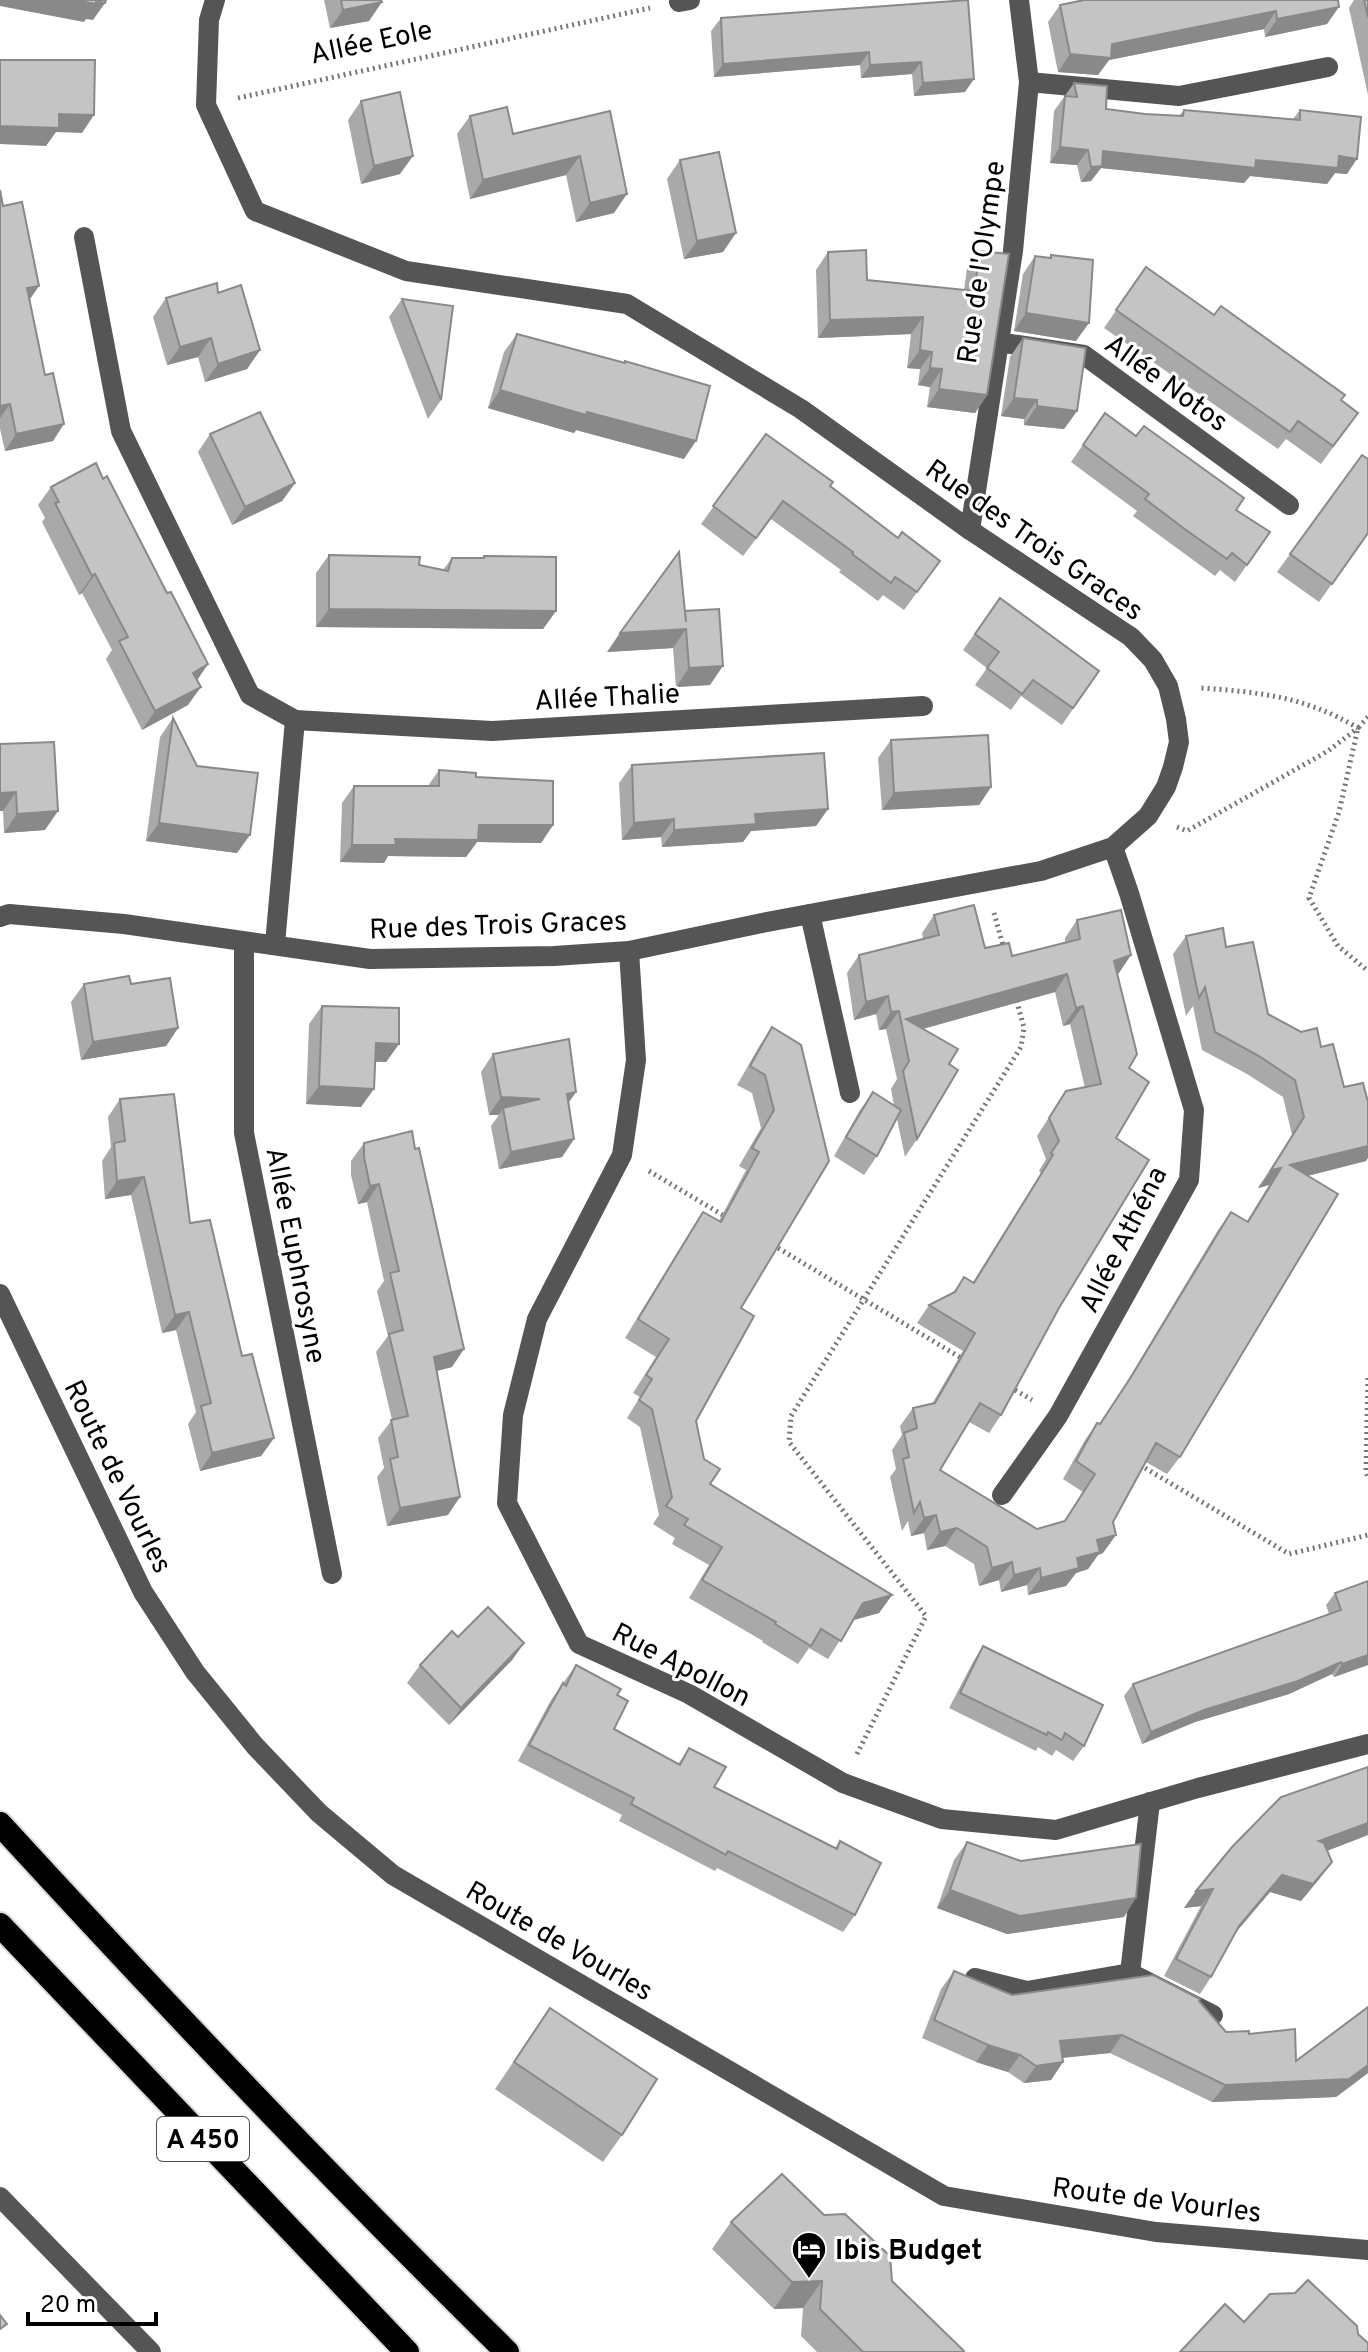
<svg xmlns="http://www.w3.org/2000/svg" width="1368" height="2352" font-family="Overpass,sans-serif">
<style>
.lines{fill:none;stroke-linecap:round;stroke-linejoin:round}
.highway-casing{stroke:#dbdbdb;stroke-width:28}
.path{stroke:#777;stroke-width:5;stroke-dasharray:2 4;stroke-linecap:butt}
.minor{stroke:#555;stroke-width:20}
.highway{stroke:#000;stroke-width:24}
.wall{fill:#a9a9a9}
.shaded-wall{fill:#898989}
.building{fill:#c4c4c4;stroke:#898989;stroke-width:2}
.labels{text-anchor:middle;stroke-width:6;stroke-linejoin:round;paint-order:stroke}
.shield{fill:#fff;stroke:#4c4c4c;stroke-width:2}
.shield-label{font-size:26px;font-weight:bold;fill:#000}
.street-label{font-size:28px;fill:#000;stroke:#fff}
.poi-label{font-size:28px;font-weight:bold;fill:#000;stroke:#fff;text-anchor:start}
</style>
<rect width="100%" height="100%" fill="#fff"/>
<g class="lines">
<g class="highway-casing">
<g id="highway">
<path d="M0 1824C165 2004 333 2181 507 2352"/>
<path d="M0 1925 407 2352"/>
</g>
</g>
<g class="path">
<path d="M238 98 650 8"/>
<path d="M1368 717 1358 728 1339 812 1309 898 1338 946 1368 971"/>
<path d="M1177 827 1187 831 1328 751 1358 728C1306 697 1260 692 1201 688"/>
<path d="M994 913 1004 949"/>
<path d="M649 1171 726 1217"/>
<path d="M773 1245 963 1359"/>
<path d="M1368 1378 1366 1472 1368 1478"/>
<path d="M1010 1387 1032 1400"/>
<path d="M1140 1465 1289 1554 1368 1535"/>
<path d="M857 1754 926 1616 789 1442 791 1416 1021 1047 1024 1028 1016 998"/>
</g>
<g class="minor">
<path d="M679 2 690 0"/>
<path d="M1029 82 1179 96 1328 67"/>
<path d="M84 237 121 431 250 695 295 720 275 944"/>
<path d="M998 342 1084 355 1289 505"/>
<path d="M970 530 1013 251 1029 82 1019 0"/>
<path d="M295 720 492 731 923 706"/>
<path d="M810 914 850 1093"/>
<path d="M0 917 9 914 124 924 370 959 554 956 629 951 762 923 1041 871 1113 847 1148 816 1166 787 1173 767 1179 742 1176 719 1168 686 1153 660 1131 637 970 530 801 409 627 304 406 271 255 211 206 105 209 20 215 0"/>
<path d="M244 943V1133L332 1574"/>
<path d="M629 951 636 1060 622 1155 537 1319 513 1415 507 1503 579 1644 689 1694 843 1783 942 1819 1056 1830 1198 1788 1368 1744"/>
<path d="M0 1294 143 1592 195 1672 255 1746 319 1813 393 1875 944 2196 1156 2232 1368 2250"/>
<path d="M1002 1495 1058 1416 1189 1180 1194 1110 1129 893 1113 847"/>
<path d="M1150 1802 1130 1973 1213 2015"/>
<path d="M975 1978 1027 1991 1130 1973"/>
<path d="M0 2197 151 2352"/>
</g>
<use href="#highway" class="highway"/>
</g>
<g class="wall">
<path d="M324 0H381L369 21 330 28Z"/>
<path d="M968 0 965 92 914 96 912 74 861 78 860 65 714 77 711 31 721 18Z"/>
<path d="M1338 0 1327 24 1265 37 1264 29 1109 60 1098 75 1058 72 1048 22 1060 5Z"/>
<path d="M1354 0H1368V95L1349 8Z"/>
<path d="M1074 83 1106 109 1145 114 1179 116 1184 110 1293 119 1300 110 1347 174 1335 173 1327 184 1250 176 1244 183 1101 168 1091 181 1081 182 1077 165 1050 163 1054 111Z"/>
<path d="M361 101 400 174 361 184 348 120Z"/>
<path d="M610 111 614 213 576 222 566 175 470 199 457 134 470 116 513 134Z"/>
<path d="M680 160 723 252 684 259 667 179Z"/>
<path d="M0 190 3 206 30 299 53 441 5 451 0 429Z"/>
<path d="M979 251 987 395 975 413 927 407 930 387 918 385 920 369 907 368 911 334 818 338 816 270 828 252 867 280 964 290 967 268Z"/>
<path d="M1051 255 1076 341 1014 331 1023 274 1035 256 1049 258Z"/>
<path d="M1146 267 1214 315 1341 400 1358 413 1321 464 1286 439 1278 449 1104 328Z"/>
<path d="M218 293 260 350 247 369 205 382 198 357 167 365 153 317 166 298Z"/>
<path d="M402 299 441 400 428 419 389 317Z"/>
<path d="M517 334 624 363 625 361 684 459 576 430 574 433 488 408 504 352Z"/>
<path d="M1023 338 1077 411 1064 429 1024 425V419L1001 416 1010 357Z"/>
<path d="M1105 413 1236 510 1270 532 1235 582 1220 570 1215 576 1133 516 1137 511 1071 462Z"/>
<path d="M210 434 295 483 282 501 232 525 198 452Z"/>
<path d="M766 434 830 486 898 538 940 561 904 610 883 595 878 601 839 572 841 570 771 519 743 556 701 524Z"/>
<path d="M1362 455 1368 533 1319 602 1277 572Z"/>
<path d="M103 479 208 664 197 680 188 705 142 730 106 659 112 650 82 593 79 595 42 522 45 518 38 505 51 487Z"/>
<path d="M329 555 419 565 443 570 452 558H483L484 556 556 611 543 629 316 627V573Z"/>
<path d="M1000 598 1099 671 1062 725 1021 696 1011 710 975 685 987 668 963 650Z"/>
<path d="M685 611 710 685 676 687 673 648 607 652Z"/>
<path d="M173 718 237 853 146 841 160 737Z"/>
<path d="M891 740 991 787 979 805 882 810 878 758Z"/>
<path d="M0 744 45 830 4 833 3 811H0Z"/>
<path d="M632 765 828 809 816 826 751 831 743 842 662 847 661 837 622 840 619 783Z"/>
<path d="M439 770 476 777 553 825 541 843 477 842 466 857 388 856 384 863 340 862 342 803 354 786H428Z"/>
<path d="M934 915 985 948 1012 956 1065 942V938L1077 920 1119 973 1117 974 1129 1068 1116 1138 1059 1308 1001 1415 989 1433 969 1422 940 1470 1037 1529 1063 1522 1083 1492 1063 1479 1085 1440 1097 1423 1100 1424 1119 1395 1218 1230 1231 1212 1247 1221 1269 1185 1258 1188 1292 1135 1283 1097 1247 1074 1202 1050 1193 1006 1186 1016 1173 954 1186 936 1226 947 1268 1014 1321 1047 1366 1161 1308 1176 1180 1457 1167 1474 1146 1462 1113 1522 1103 1553 1098 1555 1088 1569 1076 1573 1066 1586 1028 1595 1027 1585 1001 1592 999 1580 979 1586 974 1564 945 1546 927 1550 924 1533 911 1536 908 1521 902 1531 890 1477 896 1469 892 1450 902 1435 900 1426 913 1408 932 1404 963 1351 917 1323 929 1305 952 1294 964 1277 973 1282 1041 1173 1039 1171 1046 1159 1037 1136 1066 1091 1085 1088 1070 1024 1063 1026 1055 992 923 1029 949 1064 917 1139 905 1157 897 1119 877 1156 864 1175 834 1156 860 1110 873 1092 894 1106 891 1089 897 1079 886 1029 879 1030 876 1014 854 1020 847 973 859 955 923 939 922 933Z"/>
<path d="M84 984H131L178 1028 166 1046 81 1060 71 1002Z"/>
<path d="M322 1006 399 1044 386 1062H375L361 1107 306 1104 309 1024Z"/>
<path d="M772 1027 801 1045 741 1308 696 1421 704 1459 710 1484 892 1595 879 1613 853 1620 828 1659 809 1648 798 1664 762 1642 763 1641 689 1598 709 1565 672 1544 675 1538 653 1524 659 1515 640 1427 627 1418 640 1397 633 1393 656 1357 625 1338 691 1230 703 1212 719 1221 746 1170 739 1166 761 1128 752 1093 737 1085 760 1045Z"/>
<path d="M493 1054 576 1092 568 1103 574 1139 562 1157 499 1169 491 1126 499 1115H489L481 1072Z"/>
<path d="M120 1099 190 1223 274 1438 261 1456 200 1471 188 1424 196 1412 176 1330 162 1333 131 1195 105 1199 102 1161 111 1147 108 1117Z"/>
<path d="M364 1143 452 1367 436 1371 448 1515 387 1526 377 1477 384 1468 378 1438 392 1420 376 1352 388 1336 377 1291 384 1281 367 1202 358 1204 351 1175V1161Z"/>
<path d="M1368 1581V1665L1334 1677 1332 1674 1289 1694 1195 1722 1142 1744 1124 1696 1133 1684 1329 1614 1326 1605 1335 1593Z"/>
<path d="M458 1637 524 1643 512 1660 449 1725 407 1683 420 1665Z"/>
<path d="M983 1646 1084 1746 1073 1761 1056 1750 1052 1756 1038 1747 1036 1751 949 1708 973 1662Z"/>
<path d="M576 1665 617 1695 614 1729 678 1764 689 1748 714 1787 835 1848 840 1841 855 1915 843 1932 717 1868 715 1871 619 1821 622 1815 518 1761 551 1700Z"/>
<path d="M1368 1835 1327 1851 1320 1878 1301 1901 1270 1892 1234 1934 1211 1977 1200 1994 1164 1976 1201 1906 1184 1908 1196 1891Z"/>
<path d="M967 1842 1124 1917 1007 1934 937 1908 954 1860Z"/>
<path d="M954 1971 1012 1995 1199 2001 1226 2032 1249 2034 1296 2061 1368 2007V2073L1336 2097 1212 2102 1110 2053 1063 2058V2062L1051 2080 1024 2083 1008 2072 976 2062 922 2038 941 1989Z"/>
<path d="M550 2008 622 2135 603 2162 495 2089Z"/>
<path d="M731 2222 892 2281 964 2352H817L801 2336 803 2308 774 2309 712 2249Z"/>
</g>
<g class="shaded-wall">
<path d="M0 0H74L105 3 93 20 86 19 84 22 0 6Z"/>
<path d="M382 2 369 21 330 28 343 10Z"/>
<path d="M1339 7 1327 24 1265 37 1277 19Z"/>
<path d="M1276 11 1264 29 1109 60 1098 75 1058 72 1070 54 1112 44Z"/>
<path d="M869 52 860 65 714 77 723 64Z"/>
<path d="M921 62 912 74 861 78 870 65Z"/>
<path d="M974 79 965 92 914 96 923 83Z"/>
<path d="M59 114 94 115 82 133 56 132 46 146 0 144V126Z"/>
<path d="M1060 147 1088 150 1077 165 1050 163Z"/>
<path d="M1103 151 1256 160 1339 156 1357 159 1347 174 1335 173 1327 184 1250 176 1244 183 1101 168 1091 181 1081 182Z"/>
<path d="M413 156 400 174 361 184 374 166Z"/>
<path d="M580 156 566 175 470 199 483 180Z"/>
<path d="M627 194 614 213 576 222 590 203Z"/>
<path d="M736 233 723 252 684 259 697 241Z"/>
<path d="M39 286 28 302 27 288Z"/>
<path d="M1026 313 1089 323 1076 341 1014 331Z"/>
<path d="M923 317 911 334 818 338 830 320Z"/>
<path d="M211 338 198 357 167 365 180 347Z"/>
<path d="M260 350 247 369 205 382 218 364Z"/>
<path d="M920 350 932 352 920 369 907 368Z"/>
<path d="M930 368 942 369 930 387 918 385Z"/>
<path d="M939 389 987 395 975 413 927 407Z"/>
<path d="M500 390 696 441 684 459 576 430 574 433 488 408Z"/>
<path d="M1014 398 1037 400 1024 419 1001 416Z"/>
<path d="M10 404 0 418V406Z"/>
<path d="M1037 406 1077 411 1064 429 1024 425Z"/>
<path d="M64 424 53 441 5 451 16 434Z"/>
<path d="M295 483 282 501 232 525 245 507Z"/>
<path d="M95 574 82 593 79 595 92 576Z"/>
<path d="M329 609 556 611 543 629 316 627Z"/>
<path d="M686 629 673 648 607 652 620 633Z"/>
<path d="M208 664 195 683 193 673Z"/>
<path d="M723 666 710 685 676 687 689 668Z"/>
<path d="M201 687 188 705 142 730 155 711Z"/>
<path d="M991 787 979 805 882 810 894 793Z"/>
<path d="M16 792 3 811H0V793Z"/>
<path d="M828 809 816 826 751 831 743 842 662 847 674 830 755 814Z"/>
<path d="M58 811 45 830 4 833 17 814Z"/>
<path d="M674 819 661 837 622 840 634 823Z"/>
<path d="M159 823 250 835 237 853 146 841Z"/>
<path d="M479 825H553L541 843 477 842 466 857 388 856 384 863 340 862 352 845Z"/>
<path d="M1131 955 1119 973 1102 979 1114 961Z"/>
<path d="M1067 974 1055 992 904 1034 906 1019Z"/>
<path d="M888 996 876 1014 854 1020 866 1002Z"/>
<path d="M1083 1006 1070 1024 1063 1026 1076 1008Z"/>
<path d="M899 1011 886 1029 879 1030 891 1012Z"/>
<path d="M178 1028 166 1046 81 1060 93 1042Z"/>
<path d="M376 1043 399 1044 386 1062 363 1061Z"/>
<path d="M319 1086 374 1089 361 1107 306 1104Z"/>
<path d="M576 1092 564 1109 567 1094Z"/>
<path d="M501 1097 540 1099 503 1108 499 1115H489Z"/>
<path d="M574 1139 562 1157 499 1169 511 1152Z"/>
<path d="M1368 1146V1158L1366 1161 1278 1183 1290 1165Z"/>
<path d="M1281 1168 1269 1185 1258 1188 1271 1170Z"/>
<path d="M144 1177 131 1195 105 1199 117 1181Z"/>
<path d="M379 1184 367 1202 358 1204 370 1186Z"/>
<path d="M189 1312 176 1330 162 1333 175 1315Z"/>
<path d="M464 1349 452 1367 421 1375 434 1357Z"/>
<path d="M274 1438 261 1456 200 1471 212 1453Z"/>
<path d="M460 1497 448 1515 387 1526 400 1508Z"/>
<path d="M936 1515 924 1533 911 1536 924 1518Z"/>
<path d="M957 1528 945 1546 927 1550 940 1532Z"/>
<path d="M1116 1535 1103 1553 1098 1555 1088 1569 1076 1573 1066 1586 1028 1595 1041 1578 1077 1558 1097 1540Z"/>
<path d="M1012 1562 999 1580 979 1586 992 1568Z"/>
<path d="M1040 1568 1027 1585 1001 1592 1014 1575Z"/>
<path d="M892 1595 879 1613 850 1621 863 1603Z"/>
<path d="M524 1643 512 1660 449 1725 461 1708Z"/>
<path d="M1368 1655V1665L1334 1677 1342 1664Z"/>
<path d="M1341 1662 1332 1674 1289 1694 1195 1722 1142 1744 1151 1732 1204 1710Z"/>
<path d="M1368 1823V1835L1308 1858 1319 1841Z"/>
<path d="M1332 1862 1320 1878 1301 1901 1270 1892 1227 1943 1239 1926 1282 1875Z"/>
<path d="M1213 1889 1201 1906 1184 1908 1196 1891Z"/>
<path d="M950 1890 1136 1898 1124 1917 1007 1934 937 1908Z"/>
<path d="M1122 2035 1110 2053 1048 2059 1060 2041Z"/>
<path d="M988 2045 1020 2055 1008 2072 976 2062Z"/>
<path d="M1063 2062 1051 2080 1024 2083 1036 2066Z"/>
<path d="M1368 2065V2073L1336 2097 1212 2102 1225 2085Z"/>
<path d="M822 2281 803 2308 774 2309 792 2282Z"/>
</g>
<g class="building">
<path d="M74 0H106L105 3 96 1V4Z"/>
<path d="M341 0H381L382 2 343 10Z"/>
<path d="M968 0 974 79 923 83 921 62 870 65 869 52 723 64 721 18Z"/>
<path d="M1084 0H1338L1339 7 1277 19 1276 11 1112 44 1111 58 1070 54 1060 5Z"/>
<path d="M1364 0H1368V17Z"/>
<path d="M0 60H95L94 115 59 114V128L0 126Z"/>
<path d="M1074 83 1107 86 1106 109 1145 114 1183 116 1184 110 1300 120V110L1361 117 1357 159 1339 156 1338 168 1256 160 1255 168 1103 151 1102 166 1091 167 1088 150 1060 147 1065 96 1077 97Z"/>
<path d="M400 92 413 156 374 166 361 101Z"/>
<path d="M507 107 513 134 610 111 627 194 590 203 580 156 483 180 470 116Z"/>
<path d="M719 152 736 233 697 241 680 160Z"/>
<path d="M0 190 3 206 22 202 39 286 27 288 45 375 53 373 64 424 16 434 10 404 0 406Z"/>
<path d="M866 250 867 280 975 291 979 251 1009 254 987 395 939 389 942 369 930 368 932 352 920 350 923 317 830 320 828 252Z"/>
<path d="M1051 255 1093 260 1089 323 1026 313 1035 256 1051 258Z"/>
<path d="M1146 267 1214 315 1221 306 1345 395 1341 400 1358 413 1333 446 1298 421 1290 432 1116 310Z"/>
<path d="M217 283 218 293 241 285 260 350 218 364 211 338 180 347 166 298Z"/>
<path d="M402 299 453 306 441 400Z"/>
<path d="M517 334 625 363V361L710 386 696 441 587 412 586 415 500 390Z"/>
<path d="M1023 338 1086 348 1077 411 1037 406V400L1014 398Z"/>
<path d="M260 412 295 483 245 507 210 434Z"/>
<path d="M1105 413 1136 436 1144 426 1244 498 1236 510 1270 532 1247 565 1232 553 1227 559 1186 530 1145 499 1149 494 1083 445Z"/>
<path d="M766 434 833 482 830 486 898 538 902 532 940 561 917 592 895 577 891 583 852 554 853 552 783 501 756 538 713 506Z"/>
<path d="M1362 455 1368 459V533L1332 584 1290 554Z"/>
<path d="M96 463 103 479 107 476 167 593 171 592 208 664 193 673 201 687 155 711 119 641 128 637 95 574 92 576 55 503 59 502 51 487Z"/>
<path d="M679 552 686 622 685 611 719 609 723 666 689 668 686 629 620 633Z"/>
<path d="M329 555 420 557 419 565 448 571 452 558H484V556L556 557V611L329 609Z"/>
<path d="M1000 598 1099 671 1073 708 1033 680 1022 694 987 668 999 652 975 634Z"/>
<path d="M173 718 197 766 258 773 250 835 159 823Z"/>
<path d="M988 735 991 787 894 793 891 740Z"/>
<path d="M54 742 58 811 17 814 16 792 0 793V744Z"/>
<path d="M824 753 828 809 755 814 756 824 674 830V819L634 823 632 765Z"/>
<path d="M439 770 476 773V777L553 781V825H479L478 840 395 839 396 845H352L354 786H439Z"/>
<path d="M974 905 985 948 1009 943 1012 956 1080 939 1077 920 1121 910 1131 955 1114 961 1137 1054 1129 1068 1149 1082 1116 1138 1149 1160 1059 1308 1001 1415 980 1403 940 1470 1037 1529 1065 1521 1095 1474 1076 1461 1097 1423 1100 1424 1131 1377 1231 1212 1248 1222 1281 1168 1271 1170 1304 1117 1295 1080 1259 1056 1215 1032 1205 987 1199 998 1186 936 1223 928 1226 947 1253 942 1268 1014 1301 1032 1317 1028 1321 1047 1333 1044 1344 1087 1363 1083 1368 1102V1146L1290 1165 1338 1194 1180 1457 1156 1443 1113 1522 1116 1535 1097 1540 1100 1552 1077 1558 1079 1568 1041 1578 1040 1568 1014 1575 1012 1562 992 1568 987 1547 957 1528 940 1532 936 1515 924 1518 920 1502 914 1513 903 1459 909 1457 904 1433 917 1428 913 1408 935 1403 975 1333 929 1305 955 1292 964 1277 974 1283 1053 1155 1051 1153 1059 1141 1049 1118 1066 1091 1101 1084 1083 1006 1076 1008 1067 974 906 1019 958 1049 949 1064 958 1070 917 1139 903 1071 909 1061 899 1011 891 1012 888 996 866 1002 859 955 939 935 934 915Z"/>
<path d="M129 976 131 984 170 978 178 1028 93 1042 84 984Z"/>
<path d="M322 1006 399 1008V1044L376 1043 374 1089 319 1086Z"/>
<path d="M772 1027 801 1045 829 1161 741 1308 754 1316 696 1421 704 1459 720 1469 710 1484 892 1595 863 1603 841 1641 821 1629 811 1646 775 1624 776 1622 702 1580 722 1547 684 1525 688 1519 666 1506 672 1497 652 1409 639 1400 652 1379 646 1375 669 1339 638 1319 703 1212 721 1222 759 1152 752 1148 774 1110 765 1075 750 1066Z"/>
<path d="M569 1039 576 1092 567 1094 574 1139 511 1152 503 1108 540 1099 501 1097 493 1054Z"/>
<path d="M873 1092 901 1110 877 1156 846 1137Z"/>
<path d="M174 1094 190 1223 210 1220 242 1356 252 1354 274 1438 212 1453 201 1406 211 1403 189 1312 175 1315 144 1177 117 1181 114 1143 125 1141 120 1099Z"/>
<path d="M412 1131 415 1149 419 1148 464 1349 434 1357 460 1497 400 1508 390 1459 398 1457 391 1420 408 1416 389 1334 403 1330 390 1273 399 1271 379 1184 370 1186 364 1157V1143Z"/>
<path d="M1368 1581V1655L1342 1664 1341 1662 1298 1681 1204 1710 1151 1732 1133 1684 1341 1610 1335 1593Z"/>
<path d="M488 1607 524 1643 461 1708 420 1665 452 1631 458 1637Z"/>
<path d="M983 1646 1103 1705 1084 1746 1065 1733 1062 1740 1048 1732 1047 1735 960 1693Z"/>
<path d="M576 1665 621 1689 617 1695 628 1701 614 1729 680 1765 689 1748 726 1767 714 1787 837 1849 840 1841 881 1863 855 1915 728 1851 726 1855 631 1804 634 1798 529 1745 563 1683 566 1686Z"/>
<path d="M1368 1767V1823L1319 1841 1324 1843 1332 1862 1313 1884 1282 1875 1239 1926 1211 1977 1176 1959 1213 1889 1196 1891 1232 1847 1281 1797Z"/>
<path d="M967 1842 1021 1861 1141 1844 1136 1898 1020 1916 950 1890Z"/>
<path d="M954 1971 1012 1995 1153 1975 1200 1999 1199 2001 1226 2032 1249 2031V2034L1295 2029 1296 2061 1368 2007V2065L1349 2079 1225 2085 1122 2035 1060 2041 1063 2062 1036 2066 1020 2055 988 2045 934 2020Z"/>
<path d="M550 2008 657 2079 622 2135 514 2062Z"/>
<path d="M782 2174 824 2215 845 2214 890 2256 892 2281 964 2351 963 2352H863L820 2309 822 2281 792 2282 731 2222Z"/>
<path d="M1308 2280 1357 2326 1358 2334 1368 2343V2352H1180L1225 2304 1244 2322 1270 2294 1295 2293Z"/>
<path d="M0 2315 7 2324 0 2329Z"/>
</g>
<defs>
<g id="hotel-pin" transform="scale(1.8)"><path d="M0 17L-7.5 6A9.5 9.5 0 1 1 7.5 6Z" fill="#000" stroke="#fff"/><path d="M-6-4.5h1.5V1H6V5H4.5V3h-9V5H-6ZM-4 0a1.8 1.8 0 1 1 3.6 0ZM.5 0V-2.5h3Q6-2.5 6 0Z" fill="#fff"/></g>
</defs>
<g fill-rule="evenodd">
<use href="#hotel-pin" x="809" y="2249"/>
</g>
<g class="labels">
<rect class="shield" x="157" y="2117" width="92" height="44" rx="6"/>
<g class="shield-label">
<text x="203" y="2148">A 450</text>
</g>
<g class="street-label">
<text transform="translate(371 41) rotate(-12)" y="10">Allée Eole</text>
<text transform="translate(980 262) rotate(-82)" y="10">Rue de l'Olympe</text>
<text transform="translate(1167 382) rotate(36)" y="10">Allée Notos</text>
<text transform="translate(1035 539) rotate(35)" y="10">Rue des Trois Graces</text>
<text transform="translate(607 696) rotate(-3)" y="10">Allée Thalie</text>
<text transform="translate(498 924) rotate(-2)" y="10">Rue des Trois Graces</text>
<text transform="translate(1122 1239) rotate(-63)" y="10">Allée Athéna</text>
<text transform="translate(297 1255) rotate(79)" y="10">Allée Euphrosyne</text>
<text transform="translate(119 1476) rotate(64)" y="10">Route de Vourles</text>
<text transform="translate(682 1664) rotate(27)" y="10">Rue Apollon</text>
<text transform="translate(560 1940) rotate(30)" y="10">Route de Vourles</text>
<text transform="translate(1157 2199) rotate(7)" y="10">Route de Vourles</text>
</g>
<g class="poi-label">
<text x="835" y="2259">Ibis Budget</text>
</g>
</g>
<path d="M28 2312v12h128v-12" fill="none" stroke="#000000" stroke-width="4"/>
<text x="40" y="2312" font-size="24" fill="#000000" stroke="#ffffff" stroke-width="6" paint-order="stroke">20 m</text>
</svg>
